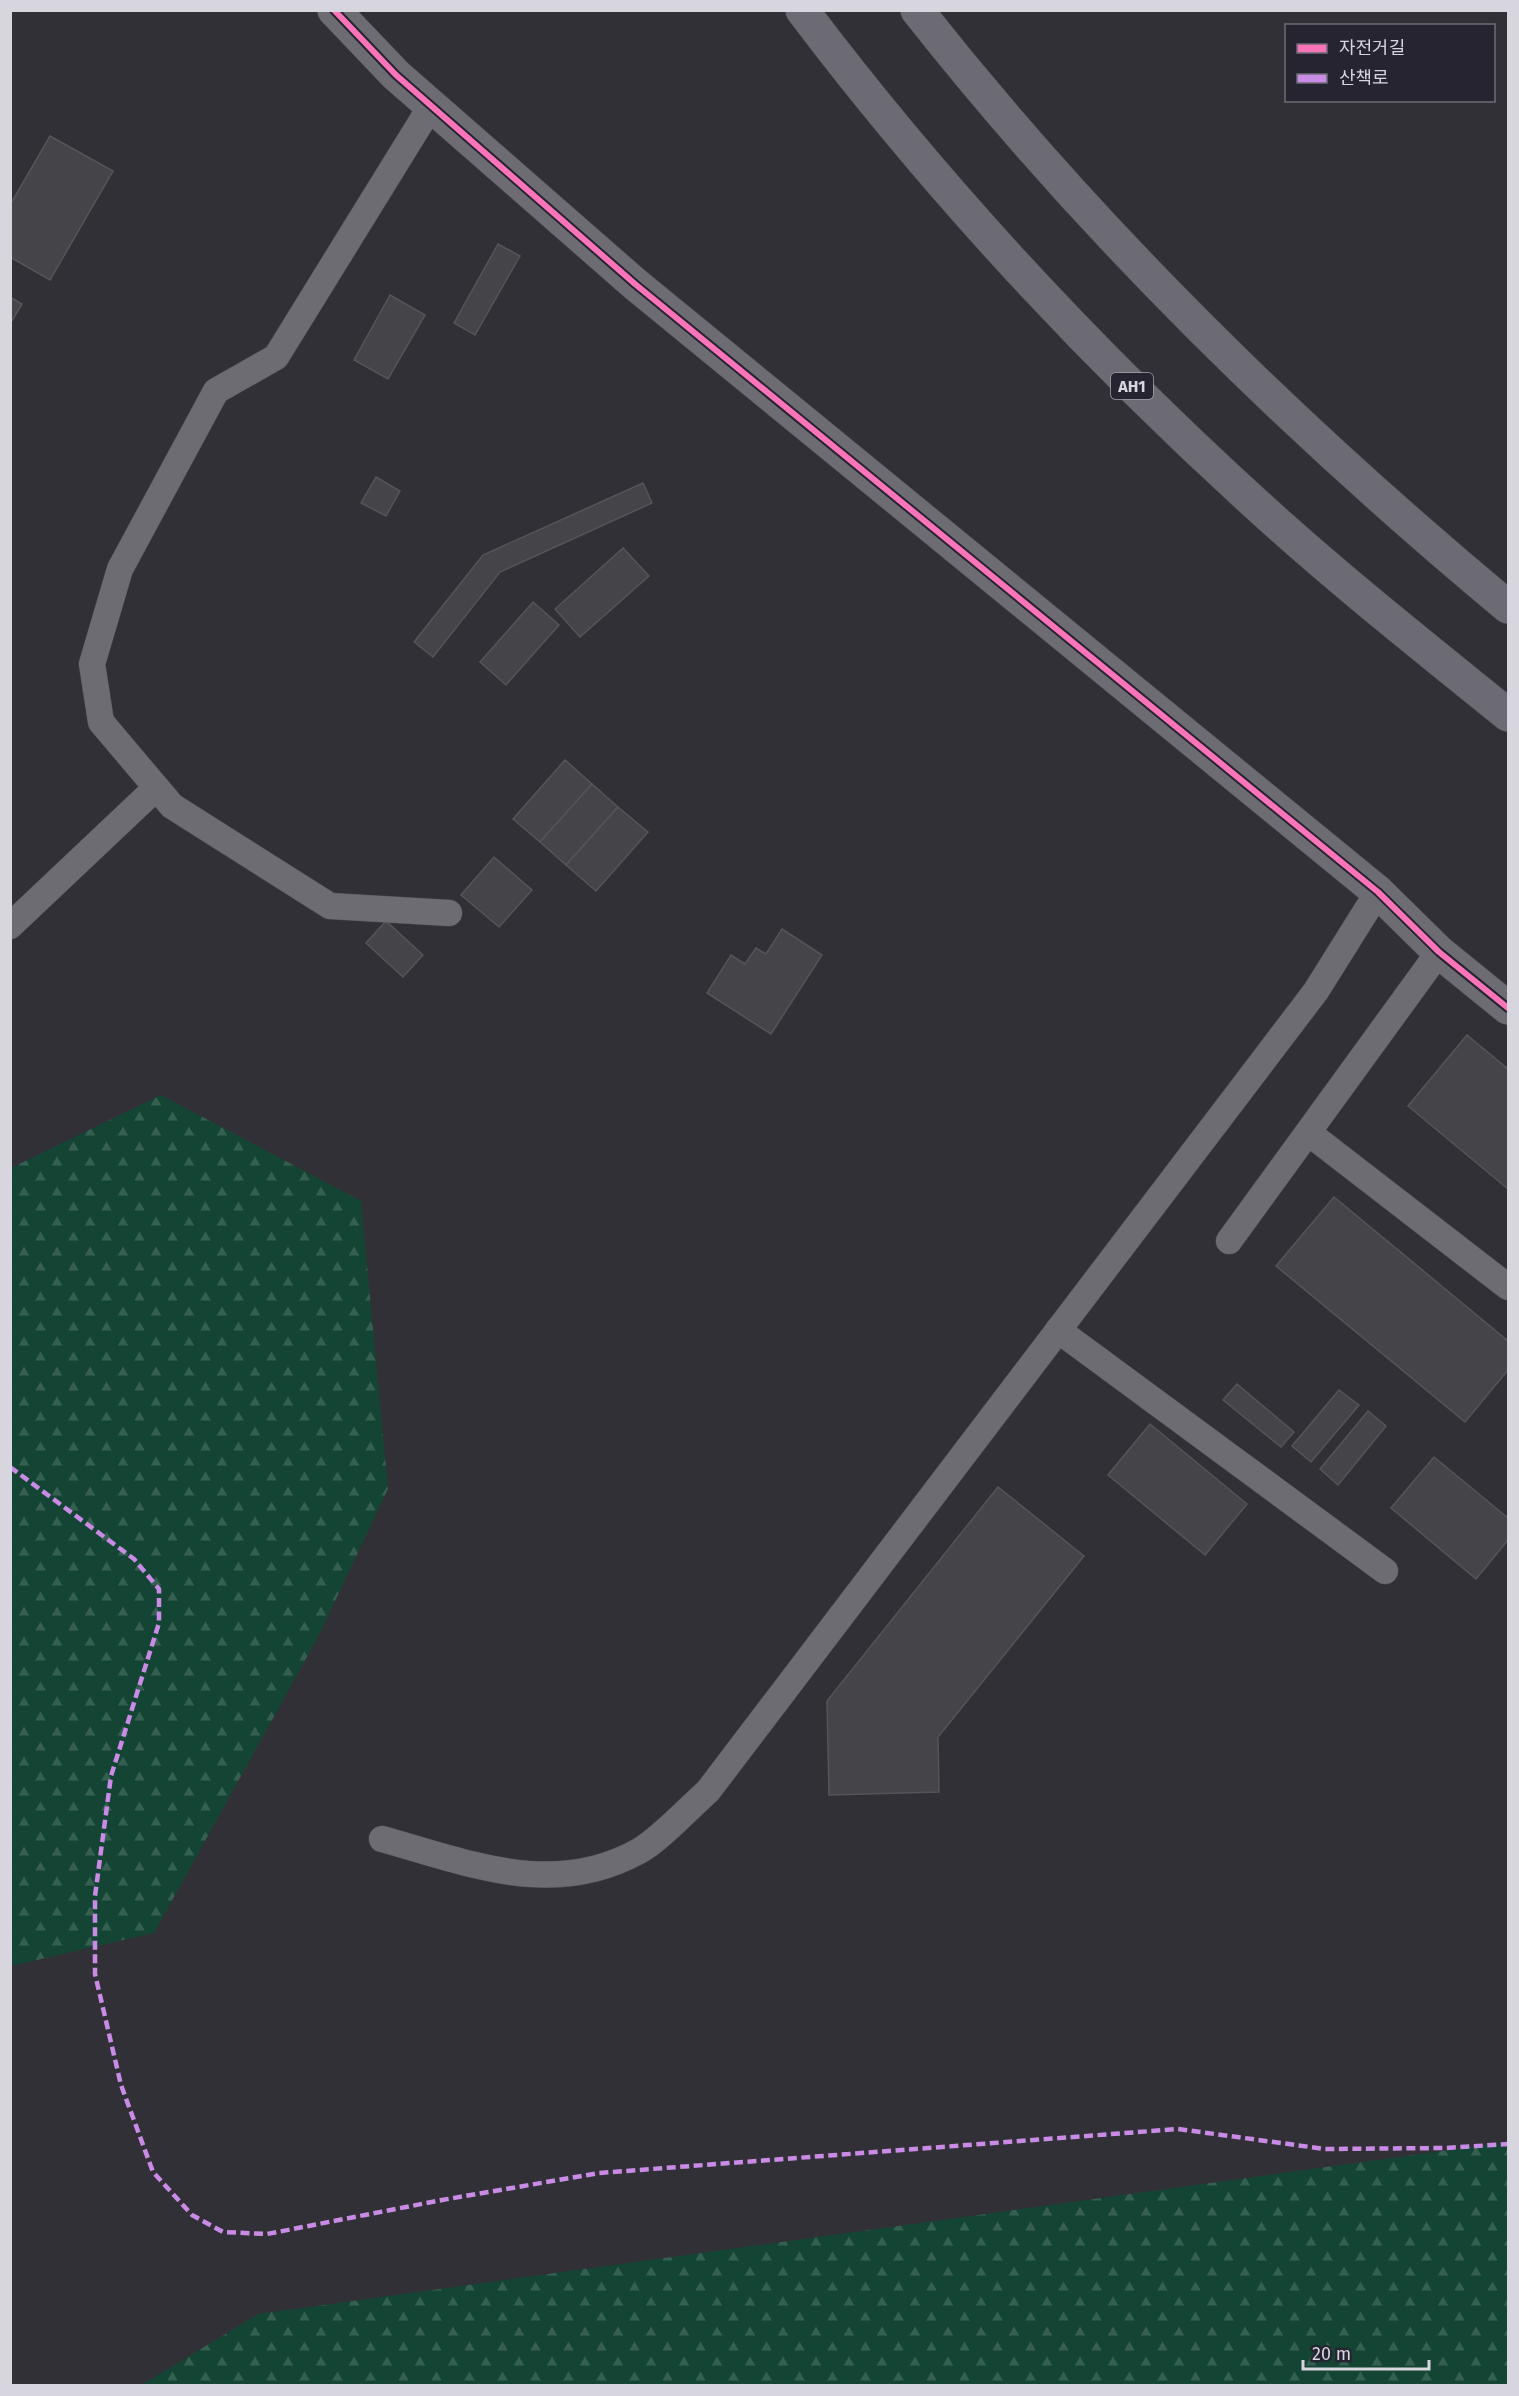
<svg xmlns="http://www.w3.org/2000/svg" width="1519" height="2396" font-family="'Fira Sans','Noto Sans KR',sans-serif">
<style>
.forest{fill:url(#forest-firs)}
.building{fill:#454449;stroke:#555459;stroke-width:1.5}
.lines{fill:none;stroke-linecap:round;stroke-linejoin:round}
.service-casing{stroke:#4f4f55;stroke-width:27}
.minor-casing{stroke:#4f4f55;stroke-width:34}
.primary-casing{stroke:#4f4f55;stroke-width:34}
.service{stroke:#6d6c72;stroke-width:26}
.minor{stroke:#6d6c72;stroke-width:33}
.primary{stroke:#6c6b73;stroke-width:33}
.quiet{stroke:#ca8be6;stroke-width:4.5;stroke-dasharray:9 4.5;stroke-linecap:butt}
.cycleway-casing{stroke:#262430;stroke-width:10}
.cycleway{stroke:#fb73b8;stroke-width:6}
.labels{text-anchor:middle;stroke-width:5;stroke-linejoin:round;paint-order:stroke}
.shield{fill:#262430;stroke:#a2a1aa;stroke-width:1.5}
.shield-label{font-size:16px;font-weight:bold;fill:#d7d6df}
</style>
<defs>
<pattern id="forest-firs" width="22" height="20" patternUnits="userSpaceOnUse" patternTransform="scale(1.5)"><rect width="22" height="20" fill="#144534"/><path d="M5 1l3.5 6h-7zM16 11l3.5 6h-7z" fill="#355f51"/></pattern>
</defs>
<rect width="100%" height="100%" fill="#313037"/>
<g class="forest">
<path d="M161 1095 361 1201 388 1489 318 1637 154 1933 11 1966V1168Z"/>
<path d="M1508 2142V2385H142L258 2314Z"/>
</g>
<g class="building">
<path d="M50 136 113 171 50 280 10 257V205Z"/>
<path d="M498 244 520 256 475 335 454 323Z"/>
<path d="M390 295 425 315 388 379 354 360Z"/>
<path d="M10 297 22 304 10 324Z"/>
<path d="M376 477 400 491 386 516 361 503Z"/>
<path d="M643 483 652 503 500 572 433 657 414 642 483 555Z"/>
<path d="M623 548 649 576 580 637 555 609Z"/>
<path d="M533 602 559 625 506 685 480 662Z"/>
<path d="M565 760 592 784 540 842 513 819Z"/>
<path d="M592 784 618 807 566 865 540 842Z"/>
<path d="M618 807 648 832 596 891 566 865Z"/>
<path d="M494 857 532 890 499 927 461 895Z"/>
<path d="M386 921 423 955 403 977 366 943Z"/>
<path d="M782 929 822 955 771 1034 707 993 731 955 745 964 756 948 766 954Z"/>
<path d="M1467 1035 1508 1069V1189L1408 1106Z"/>
<path d="M1334 1197 1508 1341V1370L1465 1422 1276 1266Z"/>
<path d="M1237 1384 1294 1432 1281 1447 1223 1400Z"/>
<path d="M1339 1390 1359 1405 1311 1462 1292 1446Z"/>
<path d="M1368 1411 1386 1426 1338 1485 1320 1469Z"/>
<path d="M1150 1424 1247 1504 1205 1555 1108 1475Z"/>
<path d="M1434 1457 1508 1518V1540L1476 1579 1391 1508Z"/>
<path d="M998 1487 1084 1556 938 1737 939 1792 829 1795 827 1701Z"/>
</g>
<g class="lines">
<g class="service-casing">
<g id="service">
<path d="M431 106 276 357 216 391 120 569 92 664 101 722 172 806 330 906 449 913"/>
<path d="M10 926 156 788"/>
<path d="M1310 1134 1508 1287"/>
<path d="M1229 1241 1439 952"/>
<path d="M1058 1330 1385 1571"/>
<path d="M382 1839C469 1863 553 1899 639 1851 658 1841 690 1807 708 1791L1316 991 1378 892"/>
</g>
</g>
<g class="minor-casing">
<path id="minor" d="M334 10 396 75 635 284 1378 892 1439 952 1508 1008"/>
</g>
<g class="primary-casing">
<g id="primary">
<path d="M802 10C938 190 1091 354 1257 505 1338 579 1424 647 1508 715"/>
<path d="M917 10C1091 231 1293 428 1508 607"/>
</g>
</g>
<use href="#service" class="service"/>
<use href="#minor" class="minor"/>
<use href="#primary" class="primary"/>
<path class="quiet" d="M10 1467 134 1559 159 1589V1623L111 1776 95 1896V1974L121 2085 153 2172 192 2215 223 2232 267 2234 442 2200 599 2173 1178 2129 1325 2149 1446 2148 1508 2144"/>
<g class="cycleway-casing">
<path id="cycleway" d="M334 10 396 75 635 284 1378 892 1439 952 1508 1008"/>
</g>
<use href="#cycleway" class="cycleway"/>
</g>
<g class="labels">
<rect class="shield" x="1111" y="373" width="42" height="26" rx="4.5"/>
<g class="shield-label">
<text x="1132" y="392">AH1</text>
</g>
</g>
<rect width="1519" height="2396" fill="none" stroke="#d7d6df" stroke-width="24"/>
<rect x="1285" y="24" width="210" height="78" fill="#262430" stroke="#6d6b76" stroke-width="1.5"/>
<rect x="1297" y="44" width="30" height="9" fill="#fb73b8" stroke="#6d6b76" stroke-width="1.5"/>
<text x="1339" y="54" font-size="18" fill="#d7d6df">자전거길</text>
<rect x="1297" y="74" width="30" height="9" fill="#ca8be6" stroke="#6d6b76" stroke-width="1.5"/>
<text x="1339" y="84" font-size="18" fill="#d7d6df">산책로</text>
<path d="M1303 2360v9h126v-9" fill="none" stroke="#d7d6df" stroke-width="3"/>
<text x="1312" y="2360" font-size="18" fill="#d7d6df" stroke="#262430" stroke-width="4.5" paint-order="stroke">20 m</text>
</svg>
